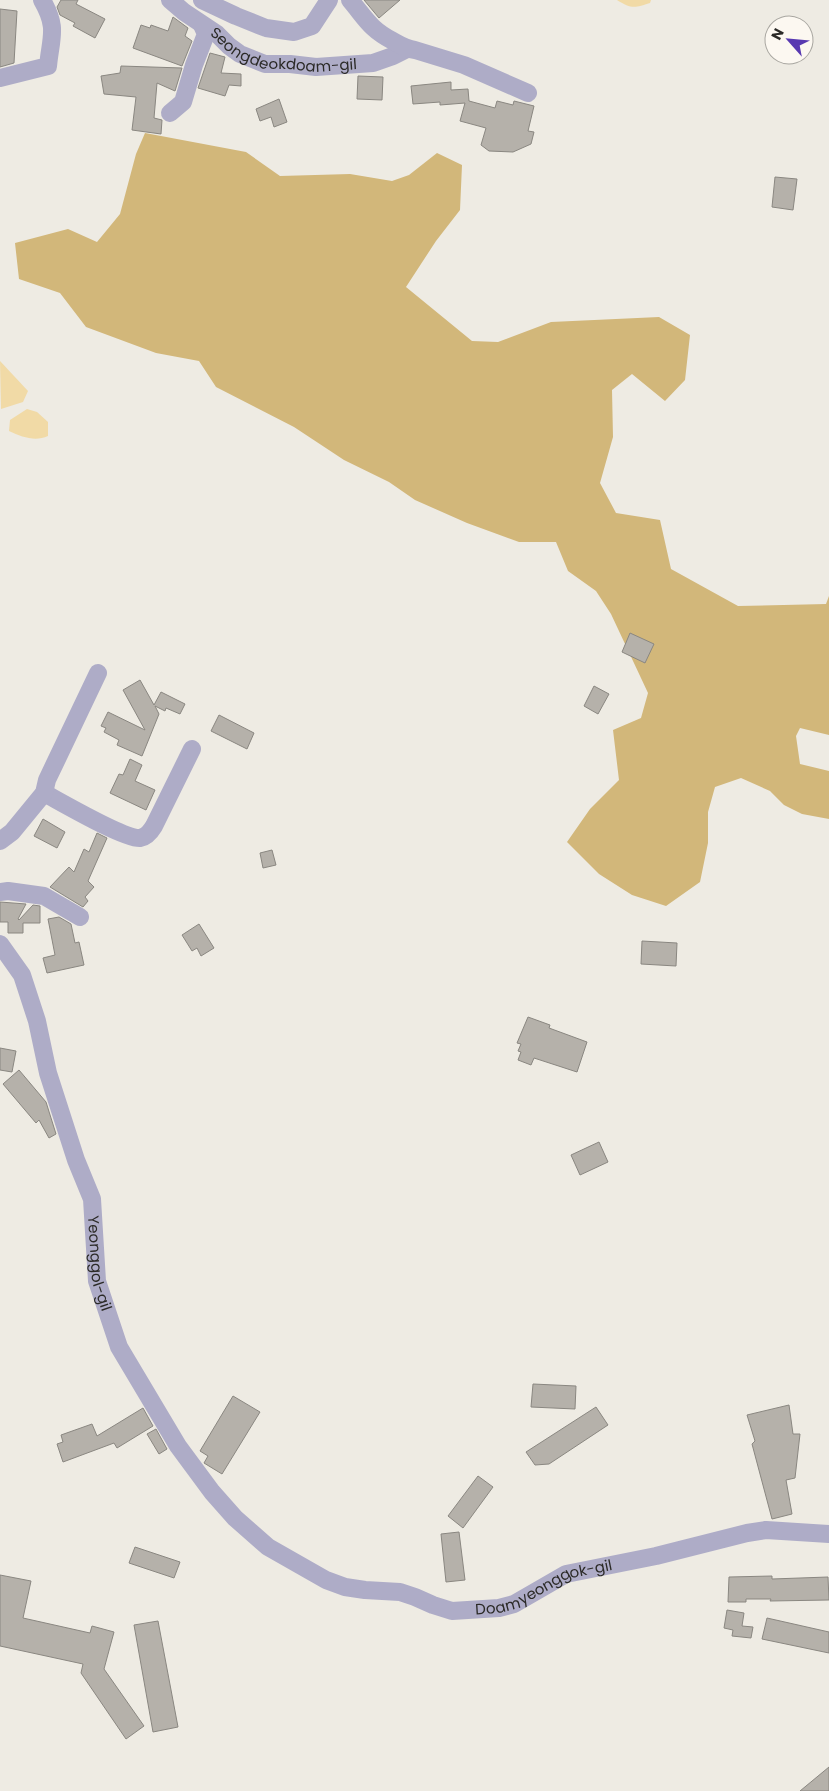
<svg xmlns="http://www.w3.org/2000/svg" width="829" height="1791" font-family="Poppins,sans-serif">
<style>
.green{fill:#f1daa6}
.forest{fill:#d2b77a}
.building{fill:#b5b1aa;stroke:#8a8781}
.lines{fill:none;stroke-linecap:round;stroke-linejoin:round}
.minor{stroke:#aeacc7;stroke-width:18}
.labels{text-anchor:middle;stroke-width:4;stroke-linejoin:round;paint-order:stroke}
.street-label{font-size:15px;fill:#2b2a27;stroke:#fcf8f1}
</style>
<rect width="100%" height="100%" fill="#eeebe3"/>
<g class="green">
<path d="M617 0H651L650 3C635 8 631 9 617 0Z"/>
<path d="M0 361 28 391 23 402 1 409Z"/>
<path d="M27 409 37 412 48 422V436C35 442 22 437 9 431L10 420Z"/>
</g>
<path class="forest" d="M145 133 246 152 280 176 350 174 392 181 409 175 437 153 462 165 460 210 436 241 406 287 472 341 498 342 551 322 659 317 690 335 685 380 665 401 632 374 612 390 613 437 600 483 616 513 660 520 671 569 738 606 826 604 829 596V735L800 728 796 736 800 764 829 771V819L802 814 784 805 770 791 741 778 715 787 708 812V843L700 882 666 906 632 895 599 874 567 842 590 809 619 780 613 730 641 718 648 693 611 614 596 591 568 571 556 542H519L467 523 415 500 389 482 344 460 294 427 216 387 199 361 156 353 86 327 60 293 19 279 15 243 68 229 97 242 120 214 136 154Z"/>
<g class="building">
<path d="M61 0H78L76 4 105 19 95 38 73 26 75 23 60 15 57 7Z"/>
<path d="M364 0H400L379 18Z"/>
<path d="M0 9 17 11 14 63 0 67Z"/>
<path d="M173 17 188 28 185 36 192 41 182 66 133 48 141 25 150 28 151 25 168 31Z"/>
<path d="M210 53 225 57 221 73 241 74V86L229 85 225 96 198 88Z"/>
<path d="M121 66 182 68 175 91 157 83 154 118 162 120 161 134 132 130 136 97 104 94 101 76 120 73Z"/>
<path d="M358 76 383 77 382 100 357 99Z"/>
<path d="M451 82V90L468 89 469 101 495 108 497 101 513 105 514 101 534 106 528 131 534 132 531 144 513 152 489 151 481 145 486 128 460 121 465 103 440 105V102L413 104 411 86Z"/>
<path d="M279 99 287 122 274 127 271 117 260 121 256 109Z"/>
<path d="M775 177 797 179 793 210 772 207Z"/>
<path d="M630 633 654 644 645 663 622 652Z"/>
<path d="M140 680 154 705 161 692 185 704 180 714 166 708 165 711 155 706 159 714 142 756 117 745 119 740 104 732 106 728 101 726 108 712 145 730 123 690Z"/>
<path d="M594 686 609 694 598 714 584 706Z"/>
<path d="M219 715 254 733 247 749 211 731Z"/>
<path d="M130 759 142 765 135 781 155 790 146 810 110 793 119 774 123 775Z"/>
<path d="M43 819 65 832 57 848 34 836Z"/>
<path d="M97 833 107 838 88 881 94 887 85 897 88 901 83 907 50 887 69 867 74 872 84 849 89 852Z"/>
<path d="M272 850 276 865 263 868 260 853Z"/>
<path d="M0 902 26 904 18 919 19 920 33 905 40 906V923H23V933H8V922H0Z"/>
<path d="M59 917 71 924 75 943 79 942 84 965 47 973 43 958 55 955 48 919Z"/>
<path d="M199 924 214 948 201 956 197 948 192 951 182 935Z"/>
<path d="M642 941 677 943 676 966 641 964Z"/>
<path d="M528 1017 550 1025 549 1028 587 1042 577 1072 534 1058 531 1065 518 1060 521 1052 518 1051 521 1044 517 1043Z"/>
<path d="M0 1048 16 1051 12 1072 0 1070Z"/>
<path d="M19 1070 46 1102 56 1134 49 1138 39 1120 36 1123 3 1084Z"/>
<path d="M599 1142 608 1162 580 1175 571 1155Z"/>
<path d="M533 1384 576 1386 575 1409 531 1407Z"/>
<path d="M233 1396 260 1412 222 1474 204 1463 208 1456 200 1451Z"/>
<path d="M789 1405 793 1434H800L795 1478 786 1480 792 1514 772 1519 752 1444 755 1441 747 1415Z"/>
<path d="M596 1407 608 1425 549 1464 535 1465 526 1452Z"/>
<path d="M143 1408 153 1426 117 1448 114 1443 63 1462 57 1444 63 1442 61 1435 92 1424 97 1436Z"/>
<path d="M156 1429 167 1449 159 1454 147 1434Z"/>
<path d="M478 1476 493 1487 463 1528 448 1516Z"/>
<path d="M459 1532 465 1580 446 1582 441 1534Z"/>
<path d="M135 1547 180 1562 174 1578 129 1563Z"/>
<path d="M0 1575 31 1581 23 1618 90 1633 92 1626 114 1632 104 1669 144 1726 126 1739 81 1673 83 1664 0 1646Z"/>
<path d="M772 1576V1579L828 1577 829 1600 770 1601 771 1599H746V1602H728L729 1577Z"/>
<path d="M727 1610 744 1613 742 1626 753 1627 751 1638 732 1636 733 1630 724 1628Z"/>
<path d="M767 1618 829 1632V1653L762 1639Z"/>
<path d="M158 1621 178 1727 153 1732 134 1625Z"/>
<path d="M829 1767V1791H800Z"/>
</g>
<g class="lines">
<g class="minor">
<path id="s1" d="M170 0 184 12 217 34 229 46 240 54 265 64H290L316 67 373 63 393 56 407 49"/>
<path d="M202 0 236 16 266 28 294 32 312 26 329 0"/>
<path d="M350 0C366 19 370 29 393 41 400 45 406 49 415 50L464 65 528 93"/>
<path d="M0 78 48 66C51 36 58 28 42 0"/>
<path d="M170 113 183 102 194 65 206 34 202 25"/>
<path d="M44 793C61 802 124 839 140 838 147 837 151 831 154 826L192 749"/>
<path d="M0 841 12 832 44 793 47 780 98 673"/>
<path d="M0 892 8 891 44 896 80 917"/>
<path id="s2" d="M0 944 22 975 37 1021 48 1073 76 1160 92 1199 97 1281 119 1347 178 1446 212 1492 235 1518 268 1547 326 1580 345 1587 365 1590 400 1592 415 1597 433 1605 452 1611 499 1608 514 1604 566 1574 656 1556 747 1533 766 1530 829 1534"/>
</g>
</g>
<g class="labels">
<g class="street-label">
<text dy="5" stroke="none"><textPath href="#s1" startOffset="130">Seongdeokdoam-gil</textPath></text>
<text dy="5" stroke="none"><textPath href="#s2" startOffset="338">Yeonggol-gil</textPath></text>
<text dy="5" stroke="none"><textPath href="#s2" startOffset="970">Doamyeonggok-gil</textPath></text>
</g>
</g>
<g transform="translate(789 40) rotate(297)"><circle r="24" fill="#fcf8f1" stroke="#a8a6a0"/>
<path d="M0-4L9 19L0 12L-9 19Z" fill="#5839b1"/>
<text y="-8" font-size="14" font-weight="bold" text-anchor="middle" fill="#2b2a27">N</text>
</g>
</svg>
